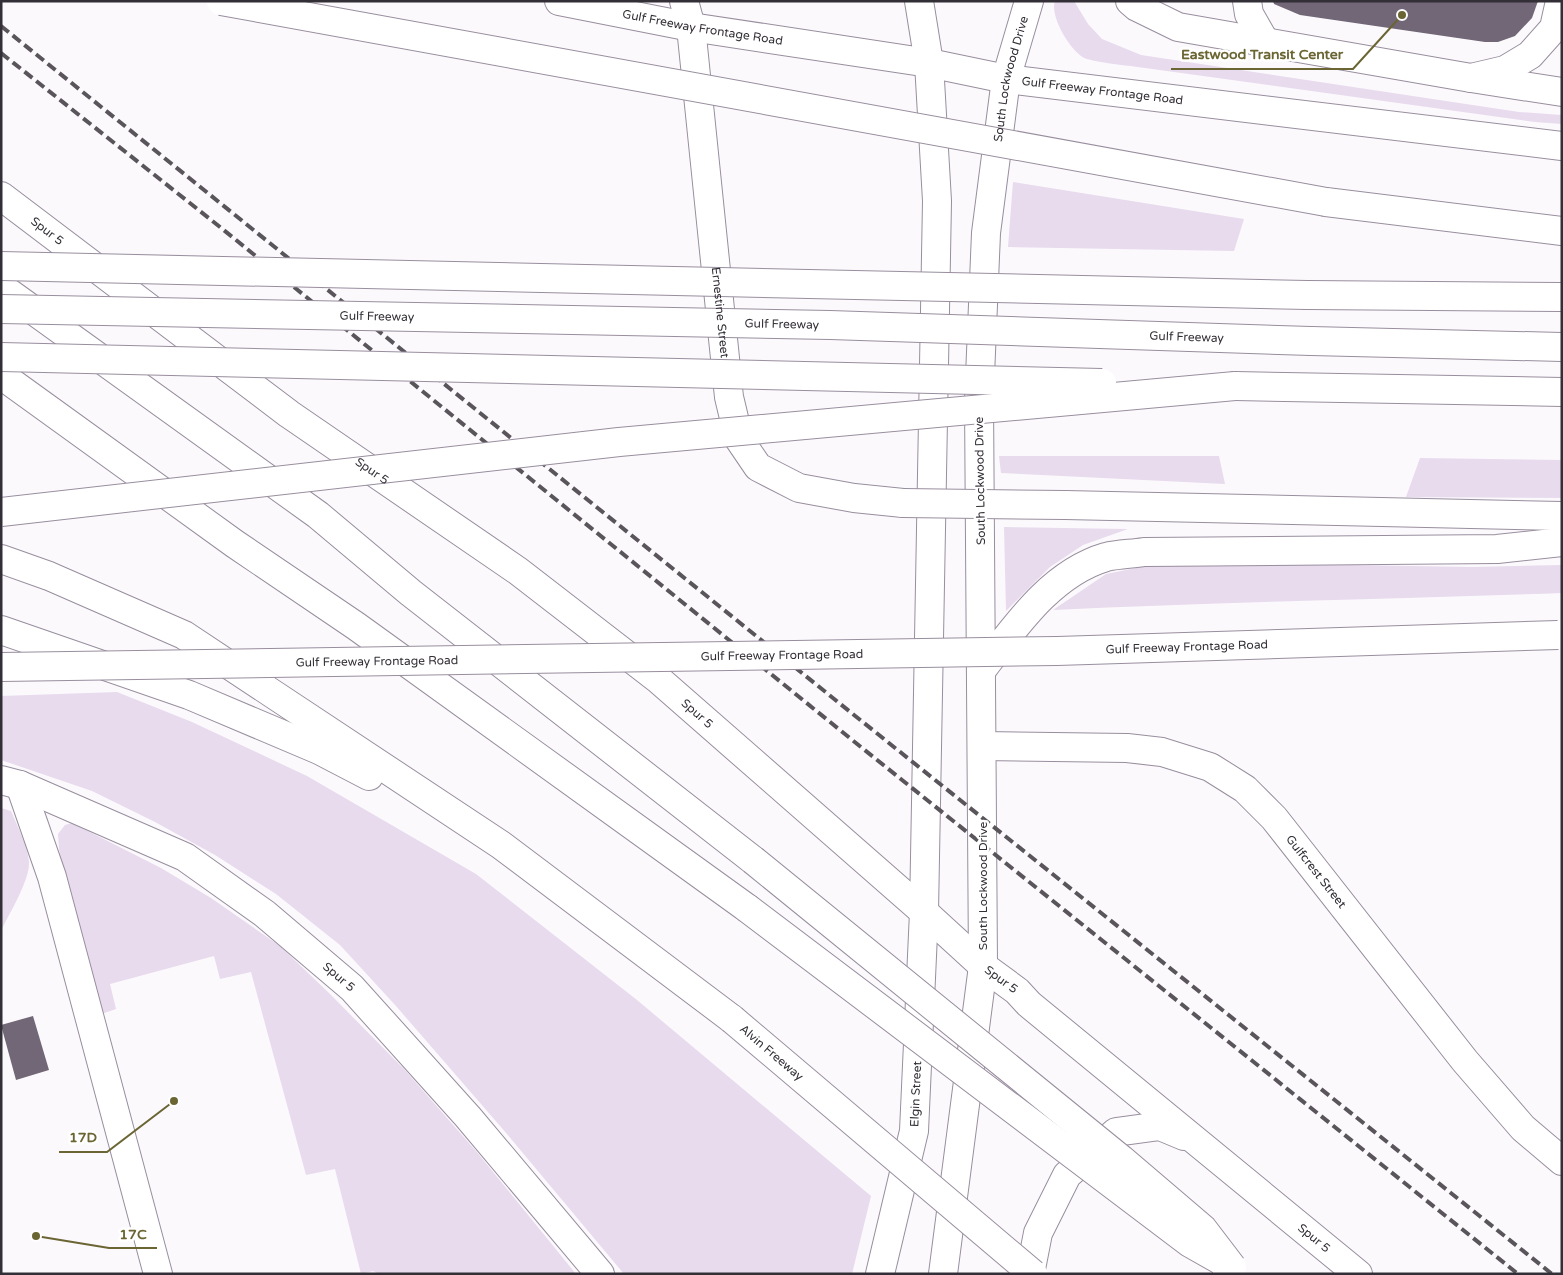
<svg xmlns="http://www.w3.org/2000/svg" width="1563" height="1275" font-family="'Varela Round',sans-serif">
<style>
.green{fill:#e7dbed}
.building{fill:#716776}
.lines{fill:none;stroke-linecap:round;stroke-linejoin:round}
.minor-casing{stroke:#988e9e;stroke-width:30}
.major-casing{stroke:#988e9e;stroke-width:30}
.highway-casing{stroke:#988e9e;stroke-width:30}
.minor{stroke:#fff;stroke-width:28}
.major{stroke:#fff;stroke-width:28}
.highway{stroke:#fff;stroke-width:28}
.rail{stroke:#59555b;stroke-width:4;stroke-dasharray:10 5;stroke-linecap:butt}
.major-bridge-casing{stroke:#988e9e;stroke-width:30;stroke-linecap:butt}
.highway-bridge-casing{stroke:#988e9e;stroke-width:30;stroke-linecap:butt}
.major-bridge{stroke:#fff;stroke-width:28}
.highway-bridge{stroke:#fff;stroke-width:28}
.labels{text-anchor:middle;stroke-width:5;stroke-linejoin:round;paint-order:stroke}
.street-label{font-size:12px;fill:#332f36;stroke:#fff}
.leader{fill:none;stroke:#6a6532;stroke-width:2}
.callout-dot{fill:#6a6532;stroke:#fff;stroke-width:2}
.callout-label{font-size:14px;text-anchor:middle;font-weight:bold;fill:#6a6532;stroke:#fff;stroke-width:5;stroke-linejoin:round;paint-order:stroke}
</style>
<rect width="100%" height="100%" fill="#fcf9fd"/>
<g class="green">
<path d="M1055 1H1074L1088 24 1102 39 1141 55 1519 112 1562 115V124L1535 122 1145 68C1126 65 1105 64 1087 59 1072 55 1049 16 1055 1Z"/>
<path d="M1013 182 1244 219 1234 251 1008 247Z"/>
<path d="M999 456H1219L1225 484 1001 473Z"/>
<path d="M1420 458 1562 460V498L1406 497Z"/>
<path d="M1004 527 1128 529 1083 545 1050 567 1006 611Z"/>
<path d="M1166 562 1473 567 1562 565V593C1392 599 1222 602 1053 610L1106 574Z"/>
<path d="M117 692 192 722 307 776 476 874 637 1000 871 1196 852 1274H624L507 1134 396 1006 340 945 276 894 215 855 155 822 92 791 1 760V696Z"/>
<path d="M1 808 11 811C17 826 28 846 29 862 30 880 9 914 1 931Z"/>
<path d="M72 823 161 868 211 898 280 946 330 994 404 1069 476 1151 576 1274H379L373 1271 361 1274 335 1169 306 1175 251 972 220 979 214 956 110 984 116 1009 84 1020 79 949 59 849 58 834 65 825Z"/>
</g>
<g class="building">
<path d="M1273 1H1538L1532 18 1515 36 1498 42H1485L1300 15 1274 4Z"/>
<path d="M33 1016 49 1070 16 1080 1 1025Z"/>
</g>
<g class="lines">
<g class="minor-casing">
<g id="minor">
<path d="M1130 1 1137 7 1178 27 1471 78 1505 70 1530 55 1554 28 1560 1"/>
<path d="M1247 1 1249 14 1265 42"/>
<path id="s1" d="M982 746 1127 748 1162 752 1210 767 1245 789 1274 818 1465 1061 1523 1128 1562 1161"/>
<path d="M20 785 52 877 158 1274"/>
</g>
</g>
<g class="major-casing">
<g id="major">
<path id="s2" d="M559 1 691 27 929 63 1006 79 1562 146"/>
<path id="s3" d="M684 1 691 27 729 397 739 439 758 467 799 488 854 498 903 503"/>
<path id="s4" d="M1 196 289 414 518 571 659 680 924 912 983 966 1017 991 1029 1004 1358 1274"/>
<path d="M1065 505 1562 516"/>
<path d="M984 667C1017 624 1052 573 1106 557 1118 554 1132 554 1144 552L1497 549 1562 542"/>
<path id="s5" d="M1 780 20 785 185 857 265 914 352 988 468 1117 600 1274"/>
<path id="s6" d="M880 1274 914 1131 924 912 937 201 929 63 919 1"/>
<path id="s7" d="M943 1274 983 966 979 400 986 233 1006 79 1029 1"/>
<path d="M1030 1274 1038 1233 1067 1175 1116 1132 1160 1126 1184 1136"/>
</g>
</g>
<g class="highway-casing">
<g id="highway">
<path d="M1471 78 1562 92"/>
<path d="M1326 202 1562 231"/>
<path d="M1 287 318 515 411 593 753 860"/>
<path d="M1307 295 1562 297"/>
<path d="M1311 341 1562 347"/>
<path d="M1 375 235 544 356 626 747 908"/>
<path d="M1235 386 1562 392"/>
<path d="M1 559 49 576 184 635 501 845 732 1019"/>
<path d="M1 630 189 695 319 750 369 776"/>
</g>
</g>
<use href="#minor" class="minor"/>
<use href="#major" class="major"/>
<use href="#highway" class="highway"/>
<g class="rail">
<path d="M1 26 854 715 1552 1274"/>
<path d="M1 53 220 227 851 739 1518 1274"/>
</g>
<g class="major-bridge-casing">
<g id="major-bridge">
<path d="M903 503 1065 505"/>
<path id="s8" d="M1 667 1057 651 1558 635"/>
</g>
</g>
<g class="highway-bridge-casing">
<g id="highway-bridge">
<path d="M221 1 1326 202"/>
<path d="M1 266 1307 295"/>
<path id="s9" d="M1 309 830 325 1311 341"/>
<path d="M1 357 1102 383"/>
<path d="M1 512 619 442 1235 386"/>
<path d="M753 860 1121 1159 1203 1229 1232 1267"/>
<path d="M747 908 1190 1243 1220 1260"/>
<path id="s10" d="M732 1019 1033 1274"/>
</g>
</g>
<use href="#major-bridge" class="major-bridge"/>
<use href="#highway-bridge" class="highway-bridge"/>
</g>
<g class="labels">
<g class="street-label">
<text dy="4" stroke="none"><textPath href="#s2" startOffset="146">Gulf Freeway Frontage Road</textPath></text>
<text dy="4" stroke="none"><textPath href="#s7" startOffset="1200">South Lockwood Drive</textPath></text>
<text dy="4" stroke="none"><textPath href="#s2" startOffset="551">Gulf Freeway Frontage Road</textPath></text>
<text dy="4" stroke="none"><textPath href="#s4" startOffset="58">Spur 5</textPath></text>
<text dy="4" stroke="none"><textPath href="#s3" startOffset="314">Ernestine Street</textPath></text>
<text dy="4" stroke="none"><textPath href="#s9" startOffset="376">Gulf Freeway</textPath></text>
<text dy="4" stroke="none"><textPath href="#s9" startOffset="781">Gulf Freeway</textPath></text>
<text dy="4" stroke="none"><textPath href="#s9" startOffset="1186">Gulf Freeway</textPath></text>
<text dy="4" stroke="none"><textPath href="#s4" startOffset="462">Spur 5</textPath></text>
<text transform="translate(980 481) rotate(-91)" y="4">South Lockwood Drive</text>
<text dy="4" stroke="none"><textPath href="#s8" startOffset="1186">Gulf Freeway Frontage Road</textPath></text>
<text dy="4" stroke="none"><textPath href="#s8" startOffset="781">Gulf Freeway Frontage Road</textPath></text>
<text dy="4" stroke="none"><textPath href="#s8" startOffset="376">Gulf Freeway Frontage Road</textPath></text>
<text dy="4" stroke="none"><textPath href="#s4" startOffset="868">Spur 5</textPath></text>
<text dy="4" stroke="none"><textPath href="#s1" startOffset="381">Gulfcrest Street</textPath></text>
<text transform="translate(983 886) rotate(-90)" y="4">South Lockwood Drive</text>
<text dy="4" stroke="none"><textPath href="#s5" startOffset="395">Spur 5</textPath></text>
<text dy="4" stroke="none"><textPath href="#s4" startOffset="1272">Spur 5</textPath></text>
<text dy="4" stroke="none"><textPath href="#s10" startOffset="52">Alvin Freeway</textPath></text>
<text dy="4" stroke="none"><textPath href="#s6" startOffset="184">Elgin Street</textPath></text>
<text dy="4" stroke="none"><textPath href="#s4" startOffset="1678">Spur 5</textPath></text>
</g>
</g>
<path class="leader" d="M1402 15L1353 69H1171M174 1101L107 1152H59M36 1236L109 1248H157"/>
<g class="callout-dot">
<circle cx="1402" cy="15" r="5"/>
<circle cx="174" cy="1101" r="5"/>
<circle cx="36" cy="1236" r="5"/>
</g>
<g class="callout-label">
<text x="1262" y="59">Eastwood Transit Center</text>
<text x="83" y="1142">17D</text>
<text x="133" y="1239">17C</text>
</g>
<rect width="1563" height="1275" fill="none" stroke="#332f36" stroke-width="5"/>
</svg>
